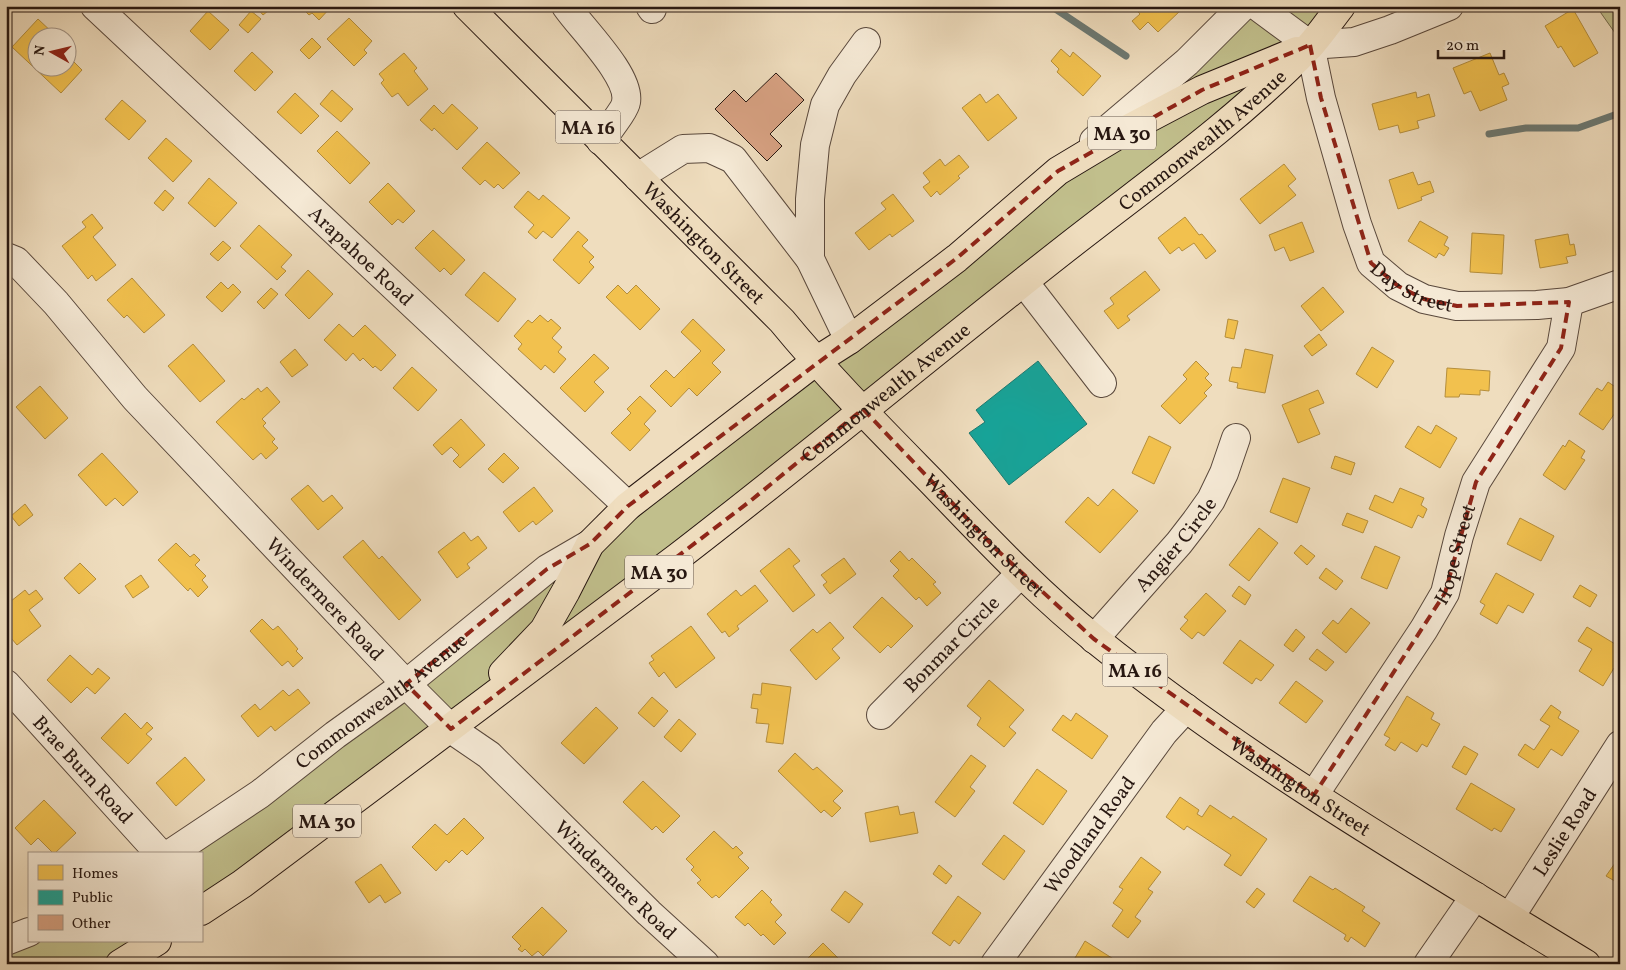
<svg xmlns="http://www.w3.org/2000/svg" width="1626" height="970" font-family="Vollkorn,serif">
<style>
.green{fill:#c1bf8c;stroke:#746b4e}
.homes{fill:#f2c14e;stroke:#b58e3c}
.public{fill:#17a398;stroke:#1c7970}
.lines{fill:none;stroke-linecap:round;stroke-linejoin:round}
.stream{stroke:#6c7973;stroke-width:7}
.building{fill:#d8a283;stroke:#271711}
.minor-casing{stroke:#59483c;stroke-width:30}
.major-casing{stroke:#271711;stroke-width:30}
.minor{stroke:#f5e9d5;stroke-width:28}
.major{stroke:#efddbe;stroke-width:28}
.marked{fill:none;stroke:#8f2418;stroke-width:4;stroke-dasharray:10 6;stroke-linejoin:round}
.labels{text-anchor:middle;stroke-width:5;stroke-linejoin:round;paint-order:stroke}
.shield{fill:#f5e9d5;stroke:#65564c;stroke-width:1}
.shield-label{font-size:19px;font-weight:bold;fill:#271711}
.street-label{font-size:20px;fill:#271711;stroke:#f5e9d5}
</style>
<rect width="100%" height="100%" fill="#efddbe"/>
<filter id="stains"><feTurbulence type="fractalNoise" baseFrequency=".004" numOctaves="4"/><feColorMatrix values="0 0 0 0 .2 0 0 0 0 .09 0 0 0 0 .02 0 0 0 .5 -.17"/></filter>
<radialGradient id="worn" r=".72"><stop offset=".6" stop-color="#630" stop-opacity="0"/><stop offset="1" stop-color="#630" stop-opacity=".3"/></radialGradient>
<g class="green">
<path d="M1243 6H1341L1266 90 201 911V854H170L1058 171Z"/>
<path d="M1596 6H1620V40Z"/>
<path d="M6 941H157L120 964H6Z"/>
</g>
<g class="homes">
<path d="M259 6H274L263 15 257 8Z"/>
<path d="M300 6H330L331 7 319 20 312 13 309 15Z"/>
<path d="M1137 6H1178L1181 10 1158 32 1148 22 1140 30 1132 21 1140 14 1135 9Z"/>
<path d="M1573 9 1598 53 1574 67 1561 46 1558 48 1545 26Z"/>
<path d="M208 11 229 30 210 50 190 31Z"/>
<path d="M251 11 261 19 248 33 239 25Z"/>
<path d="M349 18 372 41 364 50 367 53 354 66 327 39Z"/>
<path d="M38 19 55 35 53 38H38V68H68V56L82 70 61 93 12 47Z"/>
<path d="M312 38 321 47 309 59 300 50Z"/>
<path d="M1061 49 1070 57 1073 52 1101 76 1083 96 1057 72 1059 69 1051 61Z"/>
<path d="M252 52 273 72 255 91 234 71Z"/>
<path d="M404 53 417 68 414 71 428 89 408 106 398 93 392 97 381 83 384 80 379 74Z"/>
<path d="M1490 53 1499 75 1504 73 1509 84 1502 87 1507 100 1480 111 1471 91 1464 94 1453 68Z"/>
<path d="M332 90 353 109 341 122 320 104Z"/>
<path d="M1416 92 1417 98 1429 94 1435 116 1417 121 1419 128 1400 133 1398 125 1379 130 1372 104Z"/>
<path d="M295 93 319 116 301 134 277 112Z"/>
<path d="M980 94 986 103 998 94 1017 118 988 141 962 108Z"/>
<path d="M122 100 146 121 129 140 105 119Z"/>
<path d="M452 104 478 128 457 150 434 128 432 131 420 120 434 105 443 114Z"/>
<path d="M337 131 370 163 350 184 317 151Z"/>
<path d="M166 138 192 161 173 182 148 158Z"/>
<path d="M487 142 520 173 503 189 498 184 494 188 485 180 480 185 462 168Z"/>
<path d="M959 155 969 167 958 176 960 178 940 195 937 191 931 197 923 187 930 182 923 173 940 159 945 166Z"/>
<path d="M1284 164 1296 179 1288 186 1296 195 1260 224 1240 199Z"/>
<path d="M1413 172 1418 185 1430 181 1434 192 1421 197 1422 200 1398 209 1389 180Z"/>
<path d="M209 178 237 203 215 227 188 203Z"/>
<path d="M388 183 415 211 403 223 398 219 392 225 369 202Z"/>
<path d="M165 190 174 198 163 211 154 203Z"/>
<path d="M528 191 539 200 543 195 570 218 552 238 543 231 536 239 528 232 534 225 514 207Z"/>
<path d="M893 194 914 221 892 237 890 234 869 250 855 233 886 209 881 203Z"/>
<path d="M92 214 103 228 93 237 116 265 96 281 92 275 88 279 62 246 86 227 82 222Z"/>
<path d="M1185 217 1199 235 1202 234 1216 251 1206 259 1194 243 1182 251 1179 247 1170 254 1158 238Z"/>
<path d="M1420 221 1448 237 1444 245 1449 248 1444 256 1439 253 1436 258 1408 241Z"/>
<path d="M1302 222 1314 252 1290 261 1284 247 1275 251 1269 235Z"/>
<path d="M259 225 292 255 281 267 286 271 277 280 240 246Z"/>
<path d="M433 230 465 260 451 275 444 268 440 272 415 248Z"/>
<path d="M578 231 588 240 582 246 594 257 589 262 594 267 579 284 553 260Z"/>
<path d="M1472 233 1504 235 1502 274 1470 272Z"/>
<path d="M1568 234 1570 245 1574 244 1576 255 1566 257 1568 263 1540 268 1535 240Z"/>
<path d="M223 241 231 248 218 261 210 254Z"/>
<path d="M308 270 333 294 309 319 285 295Z"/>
<path d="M1145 271 1160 290 1127 316 1130 320 1118 329 1104 311 1114 304 1110 298Z"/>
<path d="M484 272 516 299 498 322 465 295Z"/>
<path d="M132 278 165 315 144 333 127 315 124 318 107 300Z"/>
<path d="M221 282 228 289 233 284 241 292 222 312 206 297Z"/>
<path d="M618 285 627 294 636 285 660 309 640 330 606 297Z"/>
<path d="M1323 287 1344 312 1321 331 1301 306Z"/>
<path d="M271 288 278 294 264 309 257 302Z"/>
<path d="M540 315 548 322 551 319 561 328 552 338 562 347 558 352 566 359 554 373 545 365 541 370 518 349 522 344 514 336 528 320 532 323Z"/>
<path d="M693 319 725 350 712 363 721 372 697 396 689 388 671 407 650 386 666 370 674 378 701 351 681 332Z"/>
<path d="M1228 319 1238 321 1234 339 1225 337Z"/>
<path d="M339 324 353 337 365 325 396 355 381 371 375 366 373 368 363 358 360 361 353 353 346 361 324 340Z"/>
<path d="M1319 334 1327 345 1312 356 1304 346Z"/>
<path d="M193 344 225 381 200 402 168 366Z"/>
<path d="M1372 347 1394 361 1377 388 1356 374Z"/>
<path d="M295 349 308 365 292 377 280 362Z"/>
<path d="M1245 349 1273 355 1265 393 1237 388 1238 383 1229 381 1232 367 1241 368Z"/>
<path d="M594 354 609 368 594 382 604 392 585 412 560 388Z"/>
<path d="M1196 361 1209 374 1205 378 1212 385 1204 393 1207 396 1180 424 1161 406 1187 379 1183 375Z"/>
<path d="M412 367 437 390 418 411 393 388Z"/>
<path d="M1447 368 1490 371 1489 391 1480 390V395L1460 394 1459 397H1445Z"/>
<path d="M1608 382 1620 390V399L1617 402 1620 406 1603 430 1579 414 1597 388 1602 391Z"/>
<path d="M40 386 68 418 45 439 16 407Z"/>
<path d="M267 387 280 402 262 419 266 423 263 426 275 439 272 442 278 448 266 459 261 453 253 460 216 422 242 398 244 400 258 388 261 392Z"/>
<path d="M1318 390 1324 403 1309 409 1320 434 1298 443 1282 405Z"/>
<path d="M640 396 656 411 644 424 650 430 630 451 611 433 631 413 627 409Z"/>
<path d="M461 419 485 445 460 468 453 461 459 455 451 447 442 455 433 445Z"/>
<path d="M1436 425 1457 438 1440 468 1405 447 1418 426 1431 434Z"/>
<path d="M1149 436 1171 447 1154 484 1132 473Z"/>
<path d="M1569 440 1585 451 1581 458 1585 460 1565 490 1543 475 1563 445 1565 447Z"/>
<path d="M102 453 138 492 123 506 115 498 106 506 78 475Z"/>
<path d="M504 453 519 468 503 483 488 469Z"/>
<path d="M1335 456 1355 463 1351 475 1331 468Z"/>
<path d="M1283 478 1310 488 1297 523 1270 512Z"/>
<path d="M308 485 323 502 332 495 343 508 318 530 291 499Z"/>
<path d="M534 487 553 511 536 525 533 521 519 532 503 512Z"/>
<path d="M1400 488 1424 498 1421 505 1427 509 1423 518 1418 515 1412 528 1369 509 1375 495 1393 503Z"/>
<path d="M1113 489 1138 511 1100 553 1065 522 1088 497 1098 506Z"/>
<path d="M25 504 33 515 19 526 11 516Z"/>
<path d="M1347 513 1368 521 1363 533 1342 525Z"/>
<path d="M1520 518 1554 536 1541 561 1507 544Z"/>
<path d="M1259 528 1278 543 1249 581 1229 565Z"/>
<path d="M464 532 471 541 478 536 487 548 467 564 470 568 457 578 438 552Z"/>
<path d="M363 540 379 559 382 556 421 600 399 620 343 557Z"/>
<path d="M176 543 190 557 194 554 200 560 195 565 206 576 202 580 208 587 198 597 190 588 188 591 158 560Z"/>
<path d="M1301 545 1315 556 1307 565 1294 553Z"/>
<path d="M1375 546 1400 557 1387 589 1361 578Z"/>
<path d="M789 548 800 561 793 566 815 595 793 612 760 571Z"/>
<path d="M900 551 909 561 912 558 936 582 933 584 941 593 927 606 919 597 916 600 893 576 899 570 890 561Z"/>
<path d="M844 558 856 574 830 594 823 585 827 582 821 575Z"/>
<path d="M80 563 96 579 79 594 64 578Z"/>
<path d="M1326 568 1343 581 1336 590 1319 578Z"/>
<path d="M1496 573 1534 594 1523 613 1508 605 1497 624 1480 614 1485 605 1480 602Z"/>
<path d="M141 575 149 587 133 598 125 586Z"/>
<path d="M755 585 768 601 737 626 739 629 729 637 725 631 722 633 707 614 736 590 741 596Z"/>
<path d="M1580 585 1597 595 1590 607 1573 597Z"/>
<path d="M1239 586 1251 595 1245 605 1232 596Z"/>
<path d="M25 590 29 595 36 590 43 599 29 610 41 626 17 645 6 632V605Z"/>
<path d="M1206 593 1226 611 1204 636 1198 632 1192 639 1180 629 1188 620 1184 617Z"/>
<path d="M882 597 913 626 891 648 888 645 880 653 853 627Z"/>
<path d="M1351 608 1370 623 1346 653 1322 633 1333 620 1338 624Z"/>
<path d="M262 619 273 630 278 626 298 649 296 651 303 658 293 667 288 661 282 666 250 631Z"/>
<path d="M830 622 844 638 832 649 840 658 816 680 790 650 813 629 817 633Z"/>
<path d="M691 626 715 658 676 688 664 672 659 677 649 663 654 660 651 656Z"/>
<path d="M1587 627 1620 647V672L1614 668 1603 686 1579 671 1592 649 1578 641Z"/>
<path d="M1296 629 1305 637 1293 652 1284 645Z"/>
<path d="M1240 640 1274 665 1261 681 1256 678 1252 684 1223 663Z"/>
<path d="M1317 649 1334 662 1326 671 1309 659Z"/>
<path d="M70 655 92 675 98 668 110 678 95 694 87 687 71 703 47 680Z"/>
<path d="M989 680 1024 710 1009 727 1016 733 1004 747 977 725 981 718 967 706Z"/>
<path d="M1296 681 1323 701 1306 723 1279 703Z"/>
<path d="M762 683 791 687 783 744 766 742 769 724 756 723 758 709 751 708 753 694 761 695Z"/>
<path d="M298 689 310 703 275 731 271 726 258 737 241 716 255 704 260 710 283 690 289 696Z"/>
<path d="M1407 696 1434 713 1431 719 1440 724 1427 747 1422 744 1417 752 1401 742 1395 751 1385 745 1390 738 1384 735Z"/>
<path d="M652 697 668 711 654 727 638 713Z"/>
<path d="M1551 705 1561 712 1558 718 1579 731 1562 756 1551 749 1538 768 1518 755 1525 744 1534 750 1550 726 1540 720Z"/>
<path d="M596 707 618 728 584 764 561 743Z"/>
<path d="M125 713 141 729 147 722 153 728 146 734 152 739 128 764 101 738Z"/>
<path d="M1076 713 1108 736 1092 759 1052 730 1063 715 1071 721Z"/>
<path d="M679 719 696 734 681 752 664 737Z"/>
<path d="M1464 746 1478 754 1466 775 1452 767Z"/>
<path d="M795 753 813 770 817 767 843 791 833 801 841 808 832 817 824 810 821 813 778 771Z"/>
<path d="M971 755 986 766 970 787 975 791 955 817 935 802Z"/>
<path d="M185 757 205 780 176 806 156 783Z"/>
<path d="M1037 769 1067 791 1043 825 1013 803Z"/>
<path d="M643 781 680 816 663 833 656 826 652 830 623 802Z"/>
<path d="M1471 783 1515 809 1501 832 1494 828 1492 831 1456 809Z"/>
<path d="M1180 797 1199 810 1197 814 1202 817 1210 805 1231 819 1233 816 1267 839 1241 876 1224 865 1231 855 1187 826 1184 830 1166 817Z"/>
<path d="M44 800 76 833 54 854 38 838 31 845 15 828Z"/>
<path d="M898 806 900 815 914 812 918 833 870 842 865 813Z"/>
<path d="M464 818 484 838 467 855 462 850 449 863 446 860 436 871 412 847 435 824 447 835Z"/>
<path d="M714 831 733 849 736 846 743 853 738 857 749 868 719 898 716 895 712 898 697 883 701 880 691 870 694 867 686 859Z"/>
<path d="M1004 835 1025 851 1004 880 982 864Z"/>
<path d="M1620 856V884L1606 876Z"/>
<path d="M1141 857 1161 872 1148 889 1153 892 1135 917 1141 921 1128 938 1112 926 1123 910 1113 903 1123 889 1119 887Z"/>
<path d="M381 864 401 893 385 903 380 895 369 903 355 882Z"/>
<path d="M939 865 952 876 946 884 933 874Z"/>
<path d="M1310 876 1333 890 1335 888 1365 907 1362 911 1380 923 1365 947 1351 937 1348 942 1344 939 1346 935 1293 901Z"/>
<path d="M1257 888 1265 894 1254 908 1246 902Z"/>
<path d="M762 890 772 900 770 902 782 915 775 922 786 933 774 945 763 934 761 936 748 923 745 926 735 917Z"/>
<path d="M845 891 863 904 849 923 831 910Z"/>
<path d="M958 896 981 913 959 944 954 940 950 946 932 933Z"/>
<path d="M542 907 567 931 543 956 538 951 532 956 525 949 522 952 518 949 521 946 512 937Z"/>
<path d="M1085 941 1115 960 1113 964H1065L1067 960 1072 963Z"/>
<path d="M823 943 844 964H802Z"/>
</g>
<path class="public" d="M1038 361 1087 424 1009 485 969 433 985 422 976 410Z"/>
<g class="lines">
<g class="stream">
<path d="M1051 6 1126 56"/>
<path d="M1489 134 1526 128H1578L1620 113"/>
</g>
</g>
<path class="building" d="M776 73 804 100 770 134 782 146 767 161 715 109 734 90 746 102Z"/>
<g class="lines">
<g class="minor-casing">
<g id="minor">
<path id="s1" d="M95 6 628 506"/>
<path d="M566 6C581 28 631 76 626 102 625 110 606 133 601 141"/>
<path d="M650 6 652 9"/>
<path d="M1257 6 1310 45"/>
<path id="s2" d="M1310 45 1321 98 1357 224 1371 263 1398 286 1424 299 1457 306 1537 305 1569 302 1620 284"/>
<path d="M1310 45 1354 42 1390 30 1449 6"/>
<path d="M1094 141 1187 62 1243 6"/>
<path d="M638 177 683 149 709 148 733 159 810 259 849 340"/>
<path id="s3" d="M6 257 16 261 56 303 135 398 406 684 451 729 489 755 649 913 705 964"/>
<path d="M810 259V199L815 145 825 105 842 75 866 42"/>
<path d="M1024 282 1102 383"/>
<path id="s4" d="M1094 639 1179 543 1196 521 1211 500 1224 473 1236 438"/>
<path id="s5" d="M6 684 160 854"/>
<path id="s6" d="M881 715 1021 573"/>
<path id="s7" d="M1314 795 1424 629 1445 593 1459 536 1476 482 1561 348 1569 302"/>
<path id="s8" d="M170 854 260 794 335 735 406 684 547 569 590 544"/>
<path id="s9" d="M1510 917 1620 745"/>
<path d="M6 941 29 932"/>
<path id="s10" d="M995 964 1164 732 1186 708"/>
<path d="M1428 964 1475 896"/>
</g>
</g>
<g class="major-casing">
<g id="major">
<path id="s11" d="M467 6 782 321C828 377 880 429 931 481 984 536 1036 592 1096 640 1248 762 1419 862 1586 964"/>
<path d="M503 673 544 630 566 591 590 544 628 506 816 361 849 340 957 258 1058 171 1128 129 1202 90 1297 51"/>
<path id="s12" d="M201 911 242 884 678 557C809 456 935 351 1065 249 1148 184 1235 123 1309 47 1320 35 1330 20 1341 6"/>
<path d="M120 964 157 941"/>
</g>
</g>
<use href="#minor" class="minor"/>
<use href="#major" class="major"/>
</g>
<path class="marked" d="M1310 45 1321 98 1371 263 1398 286 1424 299 1457 306 1569 302 1561 348 1476 482 1445 593 1314 795 1094 639 996 549 863 409 749 502 451 729 406 684 547 569 590 544 628 506 957 258 1058 171 1202 90Z"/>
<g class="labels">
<g class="shield">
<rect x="555.5" y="110.5" width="65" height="33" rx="4"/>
<rect x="1088" y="116.5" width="68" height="33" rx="4"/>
<rect x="625" y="555.5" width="68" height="33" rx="4"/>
<rect x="1102.5" y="653.5" width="65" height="33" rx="4"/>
<rect x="293" y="804.5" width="68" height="33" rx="4"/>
</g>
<g class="shield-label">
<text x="588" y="134">MA 16</text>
<text x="1122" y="140">MA 30</text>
<text x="659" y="579">MA 30</text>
<text x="1135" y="677">MA 16</text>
<text x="327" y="828">MA 30</text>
</g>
<g class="street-label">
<text dy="7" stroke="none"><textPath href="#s12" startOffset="1264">Commonwealth Avenue</textPath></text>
<text dy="7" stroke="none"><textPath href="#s11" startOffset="335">Washington Street</textPath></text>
<text dy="7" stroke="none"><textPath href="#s1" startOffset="365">Arapahoe Road</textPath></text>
<text dy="7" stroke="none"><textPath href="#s2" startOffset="275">Day Street</textPath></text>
<text dy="7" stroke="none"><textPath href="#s12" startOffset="859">Commonwealth Avenue</textPath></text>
<text dy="7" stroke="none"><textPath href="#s11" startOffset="740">Washington Street</textPath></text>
<text dy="7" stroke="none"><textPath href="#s4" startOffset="125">Angier Circle</textPath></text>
<text dy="7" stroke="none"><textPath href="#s7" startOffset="281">Hope Street</textPath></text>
<text dy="7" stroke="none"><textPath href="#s3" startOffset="469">Windermere Road</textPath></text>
<text dy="7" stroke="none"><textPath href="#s6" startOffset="100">Bonmar Circle</textPath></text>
<text dy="7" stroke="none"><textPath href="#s8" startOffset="261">Commonwealth Avenue</textPath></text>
<text dy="7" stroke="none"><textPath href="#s5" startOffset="115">Brae Burn Road</textPath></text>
<text dy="7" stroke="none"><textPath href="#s11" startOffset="1145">Washington Street</textPath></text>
<text dy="7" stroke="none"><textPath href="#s9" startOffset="101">Leslie Road</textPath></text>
<text dy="7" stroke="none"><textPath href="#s10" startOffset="160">Woodland Road</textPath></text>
<text dy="7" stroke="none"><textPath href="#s3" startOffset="874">Windermere Road</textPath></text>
</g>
</g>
<rect width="1626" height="970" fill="none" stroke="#efddbe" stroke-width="25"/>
<rect x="8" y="8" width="1611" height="955" fill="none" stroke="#271711" stroke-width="2.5"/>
<rect x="12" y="12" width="1601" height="945" fill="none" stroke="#271711"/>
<rect x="28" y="852" width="175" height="90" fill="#f5e9d5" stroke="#a39587"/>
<rect x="38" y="865" width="25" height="15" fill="#f2c14e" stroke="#a39587"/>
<text x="72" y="878" font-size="15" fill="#271711">Homes</text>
<rect x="38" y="890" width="25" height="15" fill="#17a398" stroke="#a39587"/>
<text x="72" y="902" font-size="15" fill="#271711">Public</text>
<rect x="38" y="915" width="25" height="15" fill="#d8a283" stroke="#a39587"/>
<text x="72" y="928" font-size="15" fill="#271711">Other</text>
<g transform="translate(52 52) rotate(278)"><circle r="24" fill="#f5e9d5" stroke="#a39587"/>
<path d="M0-4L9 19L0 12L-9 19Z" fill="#8f2418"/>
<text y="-8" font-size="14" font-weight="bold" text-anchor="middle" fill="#271711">N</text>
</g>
<path d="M1438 50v8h66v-8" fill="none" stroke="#271711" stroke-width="2.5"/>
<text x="1446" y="50" font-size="15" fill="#271711" stroke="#f5e9d5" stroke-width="4" paint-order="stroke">20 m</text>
<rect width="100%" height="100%" filter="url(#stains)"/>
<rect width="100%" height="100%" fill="url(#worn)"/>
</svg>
